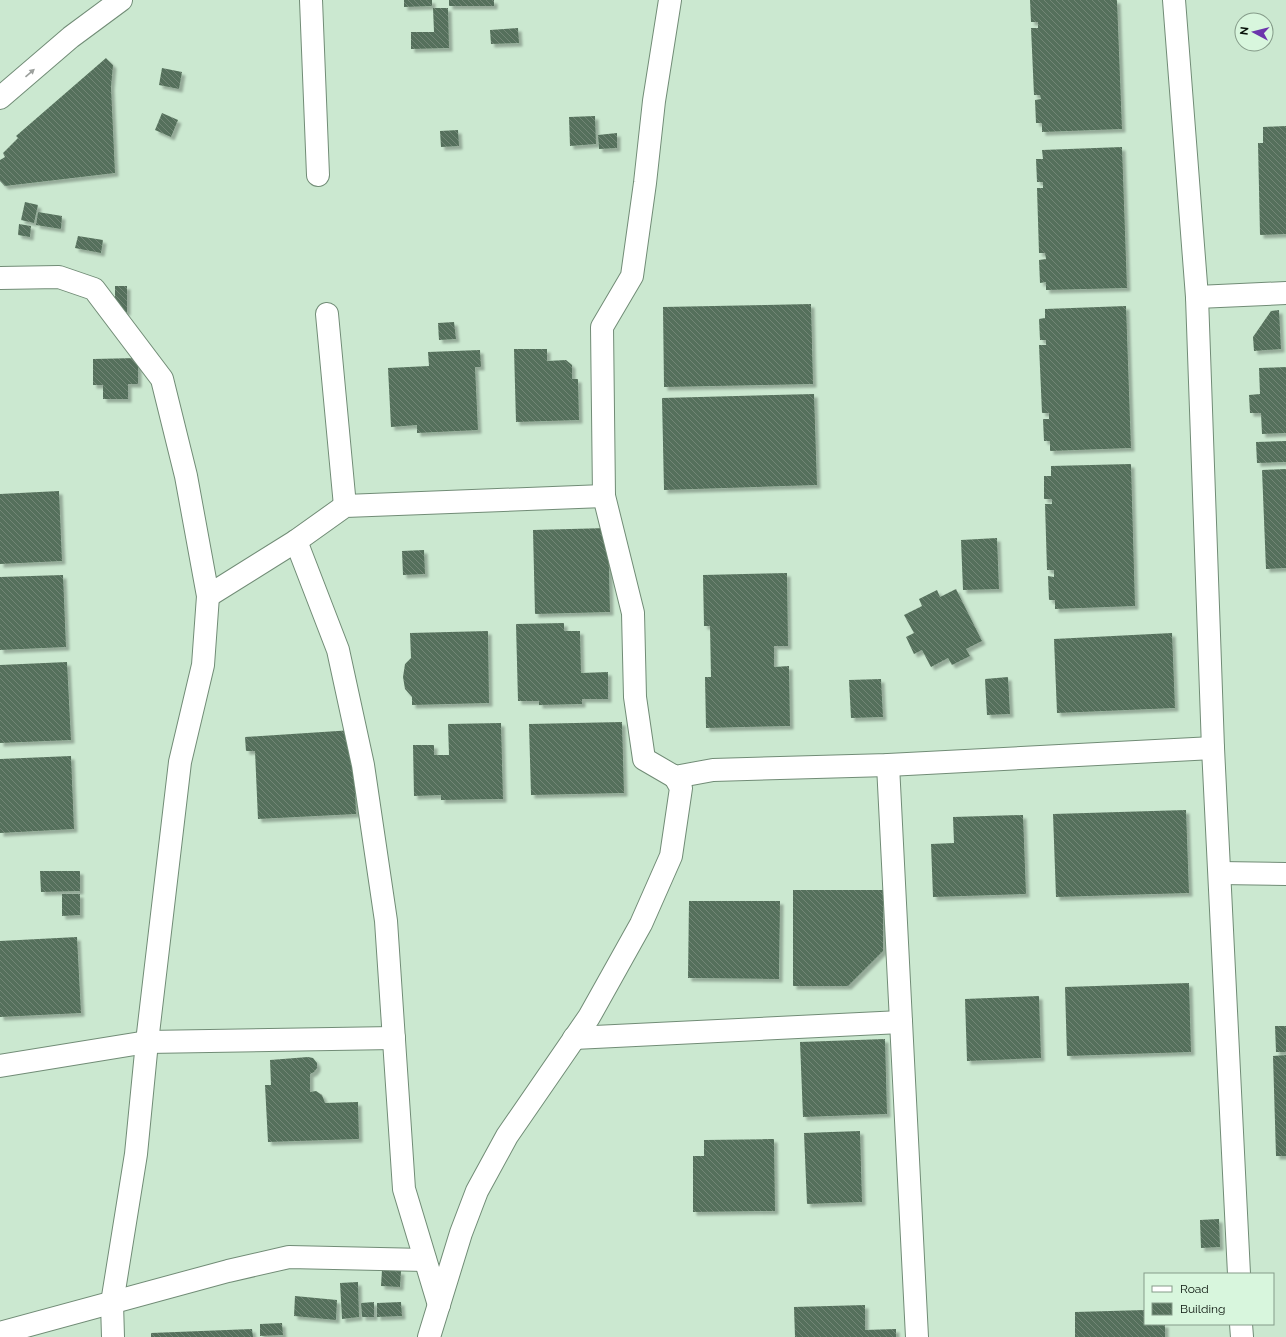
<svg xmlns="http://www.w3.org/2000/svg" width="1286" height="1337" font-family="Raleway,sans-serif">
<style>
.building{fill:url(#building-back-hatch);filter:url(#shadow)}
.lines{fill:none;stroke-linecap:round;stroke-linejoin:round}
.minor-casing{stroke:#718c76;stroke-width:24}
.tertiary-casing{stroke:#718c76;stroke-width:24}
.minor{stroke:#fff;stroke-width:22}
.tertiary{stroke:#fff;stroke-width:22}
.oneway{fill:#9ca09d}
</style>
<defs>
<pattern id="building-back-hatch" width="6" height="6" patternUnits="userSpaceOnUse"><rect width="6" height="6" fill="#55705b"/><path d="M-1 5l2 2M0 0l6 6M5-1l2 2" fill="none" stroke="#728676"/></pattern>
<filter id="shadow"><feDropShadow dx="3.5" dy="3.5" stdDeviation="1" flood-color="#0004"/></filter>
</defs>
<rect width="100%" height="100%" fill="#cbe8d0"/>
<g class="building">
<path d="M404 0H432V6L404 7Z"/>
<rect x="449" y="0" width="45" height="6"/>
<path d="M1030 0H1117L1122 129 1042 132V123H1036L1035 100 1041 99 1040 95H1034L1031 28H1038V22H1031Z"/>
<path d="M433 8H448L449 48 411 49V32H434Z"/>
<path d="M518 28 519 43 491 44 490 30Z"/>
<path d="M106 58 113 65 111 87 115 173 5 186 0 181V160L5 157 3 153 18 138 16 136Z"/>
<path d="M162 68 182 72 179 89 159 85Z"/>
<path d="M162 113 178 120 171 137 155 130Z"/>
<path d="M595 116 596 144 570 146 569 117Z"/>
<path d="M1286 126V234L1260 235 1258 143H1263V127Z"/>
<path d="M458 130 459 146 441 147 440 131Z"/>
<path d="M617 133V148L599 149 598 135Z"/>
<path d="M1122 147 1127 288 1046 290V282L1040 283 1039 260 1046 259 1045 253H1039L1037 188H1043V182H1037L1036 159H1043L1042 150Z"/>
<path d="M25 202 38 205 34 223 21 220Z"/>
<path d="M38 212 62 216 61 229 36 225Z"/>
<path d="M19 224 31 226 30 237 18 235Z"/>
<path d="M78 236 103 240 101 253 75 248Z"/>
<path d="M115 286H127V312L115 311Z"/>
<path d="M811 304 813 384 664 387 663 307Z"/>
<path d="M1126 306 1131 448 1050 451V441H1044L1043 419H1049V413H1042L1039 345H1046V340H1040L1039 319 1045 318V309Z"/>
<path d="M1279 310 1281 349 1254 351 1253 337 1271 311Z"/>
<path d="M454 322 456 339 439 340 438 323Z"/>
<path d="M514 349H547V361L566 360 572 365V379H578L579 420 516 422Z"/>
<path d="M480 350 481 367H475L478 430 417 433V425L391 427 388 368 429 366 428 352Z"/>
<path d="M138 358V384H128V399H103V385H93V359Z"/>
<path d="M1286 367V433L1262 434 1261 413H1250L1249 395 1260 394 1259 368Z"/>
<path d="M814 394 817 485 664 490 662 398Z"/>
<path d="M1286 441V462L1257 463 1256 442Z"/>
<path d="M1131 464 1135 606 1055 609V600H1049L1048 576 1054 577V570H1047L1045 504H1052V499H1044V476H1051V466Z"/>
<path d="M1286 469V568L1266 569 1262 470Z"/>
<path d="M59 491 62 561 0 564V494Z"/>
<path d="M608 528 610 612 535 614 533 530Z"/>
<path d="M997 538 999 589 963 590 961 540Z"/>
<path d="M424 550 425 574 403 575 402 551Z"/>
<path d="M787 573 788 646H774V667L789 666 790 726 706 728 705 677H711L710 626H704L703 575Z"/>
<path d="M63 575 66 647 0 650V577Z"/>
<path d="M956 589 982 641 966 649 970 656 952 665 948 658 931 667 922 650 914 654 906 637 914 633 904 615 922 606 919 599 937 590 940 597Z"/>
<path d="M564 623V631H580L581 673 608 672V699H582V704L539 705V701H518L516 624Z"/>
<path d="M488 631 489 703 412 705V697L405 689 403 677 405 664 411 658 410 633Z"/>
<path d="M1172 633 1175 708 1057 713 1054 639Z"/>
<path d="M67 662 71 740 0 743V665Z"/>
<path d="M1008 677 1010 714 987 715 985 679Z"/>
<path d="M881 679 883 717 851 718 849 680Z"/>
<path d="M622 722 624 793 531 795 529 724Z"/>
<path d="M501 723 503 799 441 800V795L414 796 413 745H434V755H449L448 724Z"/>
<path d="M353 730 356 814 258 819 255 751H246L245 737Z"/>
<path d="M71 756 74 829 0 833V759Z"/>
<path d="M1186 810 1189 893 1056 897 1053 814Z"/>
<path d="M1023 815 1026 894 933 897 931 844 954 843 953 817Z"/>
<path d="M40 871H80V891L41 892Z"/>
<path d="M793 890H883V951L848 986H793Z"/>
<path d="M62 894H80V915L62 916Z"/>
<path d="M689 901H780L779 979 688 978Z"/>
<path d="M77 937 81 1013 0 1017V941Z"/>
<path d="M1189 983 1191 1052 1067 1056 1065 987Z"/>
<path d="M1039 996 1041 1058 967 1061 965 999Z"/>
<path d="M1275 1026H1286V1052H1276Z"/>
<path d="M885 1039 887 1114 803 1117 800 1042Z"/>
<path d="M1286 1055V1156H1276L1273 1056Z"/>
<path d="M308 1057 313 1058 317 1063V1068L314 1072 310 1074V1092L316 1091 322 1095 325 1103 358 1102 359 1139 268 1142 265 1085H271L270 1060Z"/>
<path d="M860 1131 862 1202 807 1204 804 1133Z"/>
<path d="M774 1139 775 1211 693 1212V1156H704V1140Z"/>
<path d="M1219 1219 1220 1247 1201 1248 1200 1220Z"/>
<path d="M382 1270 401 1271 400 1287 381 1286Z"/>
<path d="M358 1282 359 1317 342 1319 340 1283Z"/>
<path d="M295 1296 337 1300 336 1320 294 1316Z"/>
<path d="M374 1302V1317H362L361 1303Z"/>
<path d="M401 1302 402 1316 377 1317V1303Z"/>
<path d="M865 1305V1330L896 1329V1337H795L794 1307Z"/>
<path d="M1145 1310V1324H1165V1337H1075V1312Z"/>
<path d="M282 1323 283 1335 260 1336V1324Z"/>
<path d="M252 1329 253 1337H151V1333Z"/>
</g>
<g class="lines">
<g class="minor-casing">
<g id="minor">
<path d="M311 0 318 175"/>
<path d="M670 0 654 101 645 183 632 276 602 327 604 496 633 613 635 697 644 759 675 777 713 770 888 765 1213 748"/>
<path d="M1174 0 1197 297 1213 748 1239 1274"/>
<path d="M0 278 59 277 94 289 162 379 186 476 208 596 203 665 180 762 147 1042 136 1154 112 1303 113 1337"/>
<path d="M1197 297 1286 293"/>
<path d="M327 314 345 506"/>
<path d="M296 541 338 650 363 765 386 921 404 1189 439 1305"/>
<path d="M208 596 296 541 345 506 604 496"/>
<path d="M888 765 917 1337"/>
<path d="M1220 873 1286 874"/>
<path d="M574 1038 901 1022"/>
<path d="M0 1066 147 1042 394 1038"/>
<path d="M1241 1324 1242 1337"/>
<path d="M0 1333 228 1271 289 1257 425 1260"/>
<path d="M429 1337 461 1233 477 1191 507 1136 589 1017 641 924 671 856 681 788 675 777"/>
</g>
</g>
<g class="tertiary-casing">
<path id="tertiary" d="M0 98 71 37 121 0"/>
</g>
<use href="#minor" class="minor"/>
<use href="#tertiary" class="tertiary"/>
</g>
<defs><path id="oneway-solid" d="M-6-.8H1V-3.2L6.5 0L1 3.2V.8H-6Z"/></defs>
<use class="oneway" href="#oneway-solid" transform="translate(30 73) rotate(-41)"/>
<rect x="1144" y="1273" width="130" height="52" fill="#d8f6dd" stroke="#859b89"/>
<rect x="1152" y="1286" width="20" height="6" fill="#ffffff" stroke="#859b89"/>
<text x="1180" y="1293" font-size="12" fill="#08120a">Road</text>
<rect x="1152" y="1303" width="20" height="12" fill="url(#building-back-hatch)" stroke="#859b89"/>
<text x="1180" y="1313" font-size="12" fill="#08120a">Building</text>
<g transform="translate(1254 32) rotate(277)"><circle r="19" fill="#d8f6dd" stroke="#859b89"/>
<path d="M0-3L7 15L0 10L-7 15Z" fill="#6c35ac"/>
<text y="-6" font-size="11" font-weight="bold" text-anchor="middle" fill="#08120a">N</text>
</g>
</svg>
